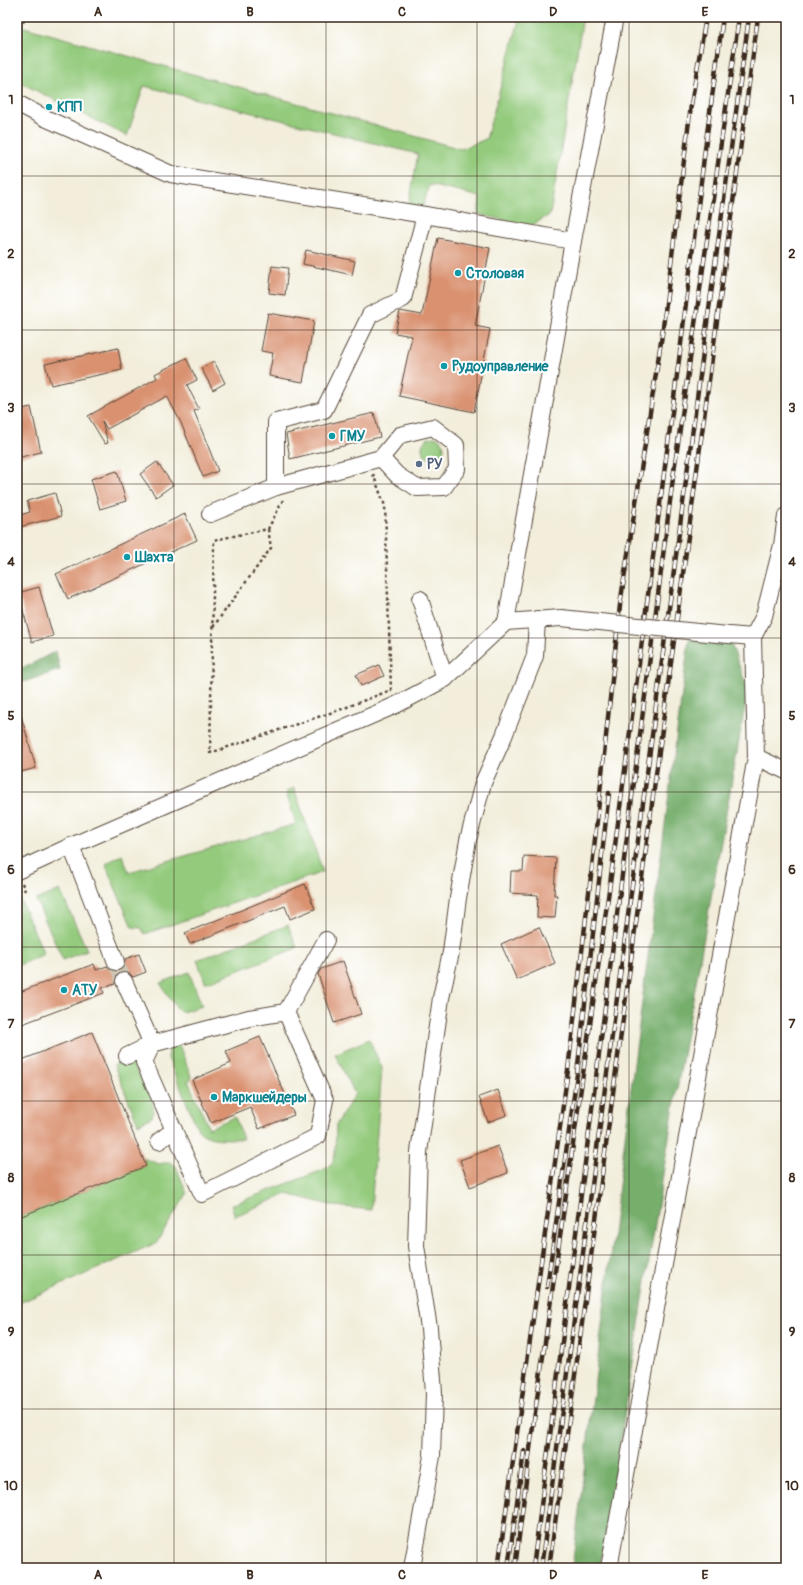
<svg xmlns="http://www.w3.org/2000/svg" width="803" height="1585" font-family="Pangolin,sans-serif">
<style>
.green{fill:#93ca7c;stroke:#677a4d}
.forest{fill:#76ae6c;stroke:#586c45}
.building{fill:#d99170}
.lines{fill:none;stroke-linecap:round;stroke-linejoin:round}
.minor-tunnel{stroke:#cdc7b5;stroke-width:16;stroke-dasharray:16 8;stroke-linecap:butt}
.minor-casing{stroke:#56473a;stroke-width:18}
.path{stroke:#56473a;stroke-width:2.5;stroke-dasharray:3 3;stroke-linecap:butt}
.minor{stroke:#fff;stroke-width:16}
.rail-casing{stroke:#3b2a1e;stroke-width:4.5}
.rail{stroke:#fff;stroke-width:3;stroke-dasharray:9;stroke-linecap:butt}
.minor-bridge-casing{stroke:#56473a;stroke-width:18;stroke-linecap:butt}
.minor-bridge{stroke:#fff;stroke-width:16}
.grid{fill:none;stroke:#3b2a1e;stroke-width:1;stroke-opacity:0.55}
.culture-dot{fill:#0f9aa8;stroke:#fff;stroke-width:1.5}
.service-dot{fill:#5c6f8a;stroke:#fff;stroke-width:1.5}
.labels{text-anchor:middle;stroke-width:4;stroke-linejoin:round;paint-order:stroke}
.culture-label{font-size:14px;font-weight:bold;fill:#0d838f;stroke:#fff;text-anchor:start}
.service-label{font-size:14px;font-weight:bold;fill:#4e5e75;stroke:#fff;text-anchor:start}
.neatline{fill:none;stroke:#3b2a1e;stroke-width:1.5}
.grid-label{font-size:13px;text-anchor:middle;font-weight:bold;fill:#3b2a1e}
</style>
<rect width="100%" height="100%" fill="#fff"/>
<filter id="ink" filterUnits="userSpaceOnUse"><feTurbulence type="fractalNoise" baseFrequency=".025" numOctaves="2"/><feDisplacementMap in="SourceGraphic" scale="8" xChannelSelector="R" yChannelSelector="G"/><feConvolveMatrix kernelMatrix="1 2 1 2 8 2 1 2 1" color-interpolation-filters="sRGB"/></filter>
<filter id="wash" filterUnits="userSpaceOnUse"><feTurbulence type="fractalNoise" baseFrequency=".012" numOctaves="4" result="noise"/><feDisplacementMap in="SourceGraphic" scale="16" xChannelSelector="R" yChannelSelector="G"/><feGaussianBlur stdDeviation="0.9" result="paint"/><feColorMatrix in="noise" values="0 0 0 0 0 0 0 0 0 0 0 0 0 0 0 0 0 1.4 0 .05"/><feComposite in="paint" operator="in"/></filter>
<g filter="url(#wash)">
<rect width="100%" height="100%" fill="#f2eedb"/>
<g class="green">
<path d="M17 17H21L17 25 461 149 486 139 520 17H583L550 215 530 226 478 214 480 197 430 185 423 206 408 209 418 154 144 86 127 136 17 81Z"/>
<circle cx="433" cy="448" r="11"/>
<path d="M294 788 323 872 145 934 141 928 132 927 106 866 107 863 122 855 129 872 296 824 286 792Z"/>
<path d="M60 890 87 950 63 960 36 900Z"/>
<path d="M20 899 44 954 17 966V900Z"/>
<path d="M288 925 297 948 208 982H205L197 960Z"/>
<path d="M189 972 202 1006 182 1012 177 1009 160 983Z"/>
<path d="M177 1039 192 1079 188 1081 209 1128 235 1117 243 1139C228 1138 209 1142 198 1130L168 1058 170 1045Z"/>
<path d="M369 1039 382 1068 371 1210 335 1206 287 1194 235 1216 231 1205 323 1170 332 1163 335 1154 336 1125 355 1094 335 1054Z"/>
<path d="M120 1062 132 1064C142 1080 158 1097 152 1117L138 1124 114 1065Z"/>
<path d="M143 1158 159 1164 170 1162 176 1166 187 1194 156 1243 17 1304V1218L146 1166Z"/>
</g>
<g class="forest">
<path d="M689 639 731 643 748 690 673 1112 600 1568H572L634 1064Z"/>
<path d="M56 651 60 670 17 684V667L24 668Z"/>
</g>
<g id="blocks">
<g class="building">
<path d="M438 238 490 248 475 326 490 329 474 412 399 396 412 336 395 333 400 311 422 315Z"/>
<path d="M306 250 355 261 352 275 303 264Z"/>
<path d="M272 266 288 268 285 295 269 293Z"/>
<path d="M268 313 314 321 303 382 269 376 273 353 261 351Z"/>
<path d="M118 348 122 370 51 385 45 364Z"/>
<path d="M186 358 197 380 187 385 199 409 194 411 218 471 203 477 181 423 167 396 107 429 102 421 108 443 105 444 88 416 157 378 155 374Z"/>
<path d="M214 361 225 383 213 390 201 368Z"/>
<path d="M31 407 41 452 17 458V410Z"/>
<path d="M374 413 380 437 290 459 286 434Z"/>
<path d="M157 462 173 485 156 497 140 474Z"/>
<path d="M117 471 126 501 100 509 91 479Z"/>
<path d="M55 493 61 516 20 527 17 516 30 512 27 501Z"/>
<path d="M185 514 197 540 68 599 56 574Z"/>
<path d="M39 587 53 636 32 642 18 593Z"/>
<path d="M379 665 384 676 361 686 356 675Z"/>
<path d="M20 712 36 768 17 773V713Z"/>
<path d="M524 856 556 858 554 895H557L555 918 537 917 538 895 510 893 511 871H523Z"/>
<path d="M305 884 315 909 290 919 285 906 190 944 185 933Z"/>
<path d="M539 927 555 963 517 980 501 944Z"/>
<path d="M139 954 146 972 133 977 129 973 121 972 116 976 115 984 102 988 104 993 17 1026V993L94 964 96 970 107 966 110 970 119 971 124 968 125 959Z"/>
<path d="M343 961 361 1014 334 1023 318 974 321 969Z"/>
<path d="M92 1032 146 1166 17 1218V1062Z"/>
<path d="M260 1037 294 1115 259 1129 250 1107 211 1123 192 1080 231 1063 226 1051Z"/>
<path d="M498 1090 507 1115 488 1122 479 1097Z"/>
<path d="M498 1146 508 1173 470 1187 460 1160Z"/>
</g>
</g>
</g>
<g filter="url(#ink)">
<use href="#blocks" fill-opacity="0" stroke="#56473a" stroke-width="1"/>
<g class="lines">
<path class="minor-tunnel" d="M116 962 124 981"/>
<g class="minor-casing">
<g id="minor">
<path d="M17 103 45 118 171 174 425 215 573 241"/>
<path d="M276 487 381 458 400 435 433 427 456 445 457 469 444 487 417 488 397 475 381 458"/>
<path d="M210 514 276 487V422L324 410 370 315 403 299 425 215"/>
<path d="M420 599 445 679"/>
<path d="M506 622 561 618"/>
<path d="M717 634 753 637 764 616 782 545 786 516"/>
<path d="M756 757 786 771"/>
<path d="M71 846 116 962"/>
<path d="M17 871 71 846 396 705 445 679 506 622 573 241 615 17"/>
<path d="M124 981 152 1044V1045L144 1062 202 1194 318 1136 325 1100 286 1012 249 1018 152 1044 127 1056"/>
<path d="M286 1012 326 940"/>
<path d="M159 1141 174 1130"/>
<path d="M412 1568 432 1456 434 1393 429 1328 416 1246 419 1152 441 998 451 952 458 898 468 840 483 783 504 736 535 656 537 619"/>
<path d="M609 1568 756 757 753 637"/>
</g>
</g>
<g class="path">
<path d="M17 33 26 17"/>
<path d="M283 500 268 529 214 540 210 753 342 709 391 690 385 506 373 474"/>
<path d="M213 627 271 548 268 529"/>
<path d="M22 883 25 891"/>
</g>
<use href="#minor" class="minor"/>
<g class="rail-casing">
<g id="rail">
<path d="M547 1287 577 1074 609 793"/>
<path d="M498 1568 568 1070 592 867 620 605 662 335 691 105 706 17"/>
<path d="M508 1568 524 1451"/>
<path d="M515 1568 531 1441 611 876 680 352 706 141 723 17"/>
<path d="M533 1568 673 478 739 17"/>
<path d="M541 1568 705 338 749 17"/>
<path d="M549 1568 758 17"/>
</g>
</g>
<use href="#rail" class="rail"/>
<g class="minor-bridge-casing">
<path id="minor-bridge" d="M561 618 717 634"/>
</g>
<use href="#minor-bridge" class="minor-bridge"/>
</g>
</g>
<path class="grid" d="M174 17V1568M326 17V1568M477 17V1568M629 17V1568M17 176H786M17 330H786M17 484H786M17 638H786M17 792H786M17 947H786M17 1101H786M17 1255H786M17 1409H786"/>
<g class="culture-dot">
<circle cx="49" cy="107" r="4"/>
<circle cx="458" cy="273" r="4"/>
<circle cx="444" cy="366" r="4"/>
<circle cx="332" cy="436" r="4"/>
<circle cx="127" cy="557" r="4"/>
<circle cx="64" cy="990" r="4"/>
<circle cx="214" cy="1097" r="4"/>
</g>
<circle class="service-dot" cx="419" cy="464" r="4"/>
<g class="labels">
<g class="culture-label">
<text x="57" y="112">КПП</text>
<text x="466" y="278">Столовая</text>
<text x="452" y="371">Рудоуправление</text>
<text x="340" y="441">ГМУ</text>
<text x="135" y="562">Шахта</text>
<text x="72" y="995">АТУ</text>
<text x="222" y="1102">Маркшейдеры</text>
</g>
<g class="service-label">
<text x="427" y="469">РУ</text>
</g>
</g>
<rect width="803" height="1585" fill="none" stroke="#fff" stroke-width="44"/>
<rect x="22" y="22" width="759" height="1541" class="neatline"/>
<g class="grid-label">
<text x="98" y="16">A</text>
<text x="250" y="16">B</text>
<text x="402" y="16">C</text>
<text x="553" y="16">D</text>
<text x="705" y="16">E</text>
<text x="11" y="104">1</text>
<text x="792" y="104">1</text>
<text x="11" y="258">2</text>
<text x="792" y="258">2</text>
<text x="11" y="412">3</text>
<text x="792" y="412">3</text>
<text x="11" y="566">4</text>
<text x="792" y="566">4</text>
<text x="11" y="720">5</text>
<text x="792" y="720">5</text>
<text x="11" y="874">6</text>
<text x="792" y="874">6</text>
<text x="11" y="1028">7</text>
<text x="792" y="1028">7</text>
<text x="11" y="1182">8</text>
<text x="792" y="1182">8</text>
<text x="11" y="1336">9</text>
<text x="792" y="1336">9</text>
<text x="11" y="1490">10</text>
<text x="792" y="1490">10</text>
<text x="98" y="1579">A</text>
<text x="250" y="1579">B</text>
<text x="402" y="1579">C</text>
<text x="553" y="1579">D</text>
<text x="705" y="1579">E</text>
</g>
</svg>
